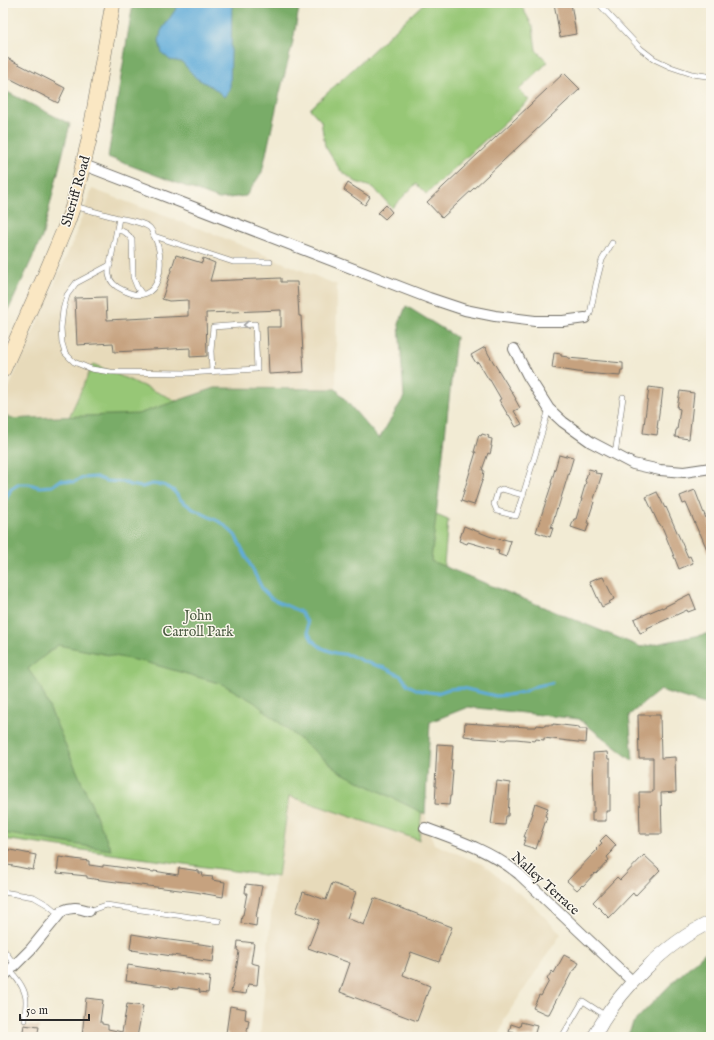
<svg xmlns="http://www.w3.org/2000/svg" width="714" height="1040" font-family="'IM FELL English',serif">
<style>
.built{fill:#e7daba}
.green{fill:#97c776;stroke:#617950}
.forest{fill:#79ac67;stroke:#526c49}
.water{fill:#60acd9;stroke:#466c82}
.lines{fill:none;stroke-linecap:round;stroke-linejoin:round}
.stream{stroke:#60acd9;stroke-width:3}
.building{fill:#c6a27f}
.service-casing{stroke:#716e66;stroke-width:6}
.minor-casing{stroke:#716e66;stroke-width:12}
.tertiary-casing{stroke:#716e66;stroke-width:14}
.secondary-casing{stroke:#716e66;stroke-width:16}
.service{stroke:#fff;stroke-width:5}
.minor{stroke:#fff;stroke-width:10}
.tertiary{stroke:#fff;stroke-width:13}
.secondary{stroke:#fae7c3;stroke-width:15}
.oneway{stroke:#a0a0a0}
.labels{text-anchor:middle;stroke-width:3;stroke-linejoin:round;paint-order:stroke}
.street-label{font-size:14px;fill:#2b2b2b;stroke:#fbf7ec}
.park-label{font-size:14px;fill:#4b5a42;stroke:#fbf7ec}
</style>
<rect width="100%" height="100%" fill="#fbf7ec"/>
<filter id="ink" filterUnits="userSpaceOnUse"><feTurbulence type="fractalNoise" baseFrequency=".025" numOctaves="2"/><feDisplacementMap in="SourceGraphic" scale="8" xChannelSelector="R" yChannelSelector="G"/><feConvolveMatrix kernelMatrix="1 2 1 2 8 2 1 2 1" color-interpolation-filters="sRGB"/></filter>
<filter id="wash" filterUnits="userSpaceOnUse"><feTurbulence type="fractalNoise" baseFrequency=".012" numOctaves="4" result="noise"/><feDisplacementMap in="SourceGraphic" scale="16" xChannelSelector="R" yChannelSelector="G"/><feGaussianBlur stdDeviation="0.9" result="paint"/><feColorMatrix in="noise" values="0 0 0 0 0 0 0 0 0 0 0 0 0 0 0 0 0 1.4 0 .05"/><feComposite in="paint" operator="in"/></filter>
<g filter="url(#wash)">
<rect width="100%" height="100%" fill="#f2ebd4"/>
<g class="built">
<path d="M92 189 219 236 337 285 336 389 215 388 138 414 3 419V401L73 241Z"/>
<path d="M238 693 340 772 425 814 434 844 482 864 530 902 561 934 505 1018 499 1037H260L275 871Z"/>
</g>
<g class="green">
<path d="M424 3H520L533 27 536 50 548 62 519 90 529 100 426 194 416 184 392 208 374 188 356 182 340 170 325 146 321 121 310 109Z"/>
<path d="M93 364 448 520 419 840 289 796 278 877 3 839V414L60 437Z"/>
</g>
<g class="forest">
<path d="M133 3H300L292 46 278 100 262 172 246 196 219 199 108 157Z"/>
<path d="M3 90 70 124 42 237 3 322Z"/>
<path d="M406 306 456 337 431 561 641 647 711 633V706L660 690 629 715 633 761 579 719 468 707 430 722 425 814 340 772 254 702 222 684 145 662 58 645 28 669 40 686 111 850 3 833V419L138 414 215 388 336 389 379 439 404 397 399 324Z"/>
<path d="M711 947V1037H627L633 1023 671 984Z"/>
</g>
<path class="water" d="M180 3H232L231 53 230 90 224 97 214 88 196 78 182 62 170 60 162 53 159 41 161 31Z"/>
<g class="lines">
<path class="stream" d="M3 500 6 499 11 489 19 484H29L39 487 52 486 61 480 74 482 83 478 96 477 106 481 123 482 130 485 142 487 152 484 163 485 173 490 181 500 193 509 222 523 235 535 263 590 272 599 301 612 307 622 308 632 312 640 322 648 335 653 350 655 365 662 385 668 401 676 408 685 418 690 428 692 437 693 449 689 462 688 496 696 508 695 523 692 536 686 552 683"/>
</g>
<g id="blocks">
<g class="building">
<path d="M554 3H571L576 34 560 37Z"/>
<path d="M3 56 65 88 58 103 3 75Z"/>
<path d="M564 73 580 89 442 218 427 202Z"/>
<path d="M348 183 370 197 365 205 344 190Z"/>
<path d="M386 205 392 212 385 219 378 213Z"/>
<path d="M176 255 202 263 203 258 215 263 210 281 281 278V282H297L299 316H301L304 372 269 374 267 327H281V310L206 313 207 356 190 357V348L114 352 113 343 77 345 75 298 106 297 107 320 188 316V300L169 301 162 299Z"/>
<path d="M485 347 489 355 516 399H515L520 408 514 411 522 424 516 427 509 415H508L499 400 501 399 490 380H489L478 362 476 363 471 355Z"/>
<path d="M554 353 561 354V356L568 357V358L623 363V370H621L620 376 584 373 552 368Z"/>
<path d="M649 387 663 389 661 406H660L657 428H658L657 435 643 433Z"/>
<path d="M680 391 694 393 689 439 675 437 676 430H677L680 409 677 408Z"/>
<path d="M482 434 489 436 488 438 492 439 491 446H492L490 454 488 453 482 470H484L483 478 474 505 461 501 476 452H474L479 435 481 436Z"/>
<path d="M559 455 566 457V455L573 457V459L558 508H557L551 528H553L550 537 536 532 552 483H551Z"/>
<path d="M589 469 596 471 595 473 602 474 593 502H594L587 523H589L586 532 571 527 574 519H576L582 499H581L586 482 585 481Z"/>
<path d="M695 490 703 511 706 518 708 517 710 524 709 525 711 530V559L700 533H699L686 503 683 504 680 496Z"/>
<path d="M657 492 665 508 666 507 688 557 690 556 693 563 679 569 663 529 659 523H658L646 497Z"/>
<path d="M464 526 489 536 502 540 503 539 511 541 506 557 498 554 499 551 468 542 467 544 459 541Z"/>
<path d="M603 577 614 599 609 602 610 603 602 607 598 599 590 581 597 578V579Z"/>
<path d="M690 594 696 609 688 612 687 610 674 616 647 628 648 630 640 633 634 619 662 607V608Z"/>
<path d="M638 715H660L661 758 675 757 676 792 661 793 662 834H640L639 792H653V758H639Z"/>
<path d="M465 723 527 727H536L537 725 545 726V725H553V724L579 727V729H587L586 743 544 738V740L536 739 535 741 516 739H507L506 740 474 738 472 737 464 736Z"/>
<path d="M437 744 453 745 451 770H453L451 796H450L449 805 435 804 436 786H435Z"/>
<path d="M607 752 608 759H610V811H606V821H592V812H594V803L593 753Z"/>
<path d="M497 781 510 783 508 816H506L505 825 491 824Z"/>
<path d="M535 803 548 808 545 816 547 817 536 849 523 845 526 837H524L533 813H532Z"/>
<path d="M606 835 616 845 611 851 612 852 607 857 609 860 596 874 595 873 583 886 582 885 577 890 567 881 597 850 596 849 602 843 600 841Z"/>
<path d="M5 849 36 855 33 870 3 864V852H5Z"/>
<path d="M644 855 660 870 635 896 633 893 609 918 593 902 617 877 620 880Z"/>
<path d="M59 857 89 861V865L103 867V865L111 866 154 872V871L178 875 179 868 199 871V873H203L202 876 213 877 212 880 225 882 223 897 195 892 101 880 87 878V876L57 873Z"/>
<path d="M332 883 356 892 347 918 364 925 374 898 452 927 439 962 411 952 403 975 430 986 417 1021 340 992 350 963 308 948 319 920 296 912 303 892 326 900Z"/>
<path d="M246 884 262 886 256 917H257L256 926 241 923 242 915H243L247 893H245Z"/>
<path d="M132 934 162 939 215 946 213 962 193 959V958L172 955V956L132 950H133L130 949Z"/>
<path d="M238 941 254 943 251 963 259 965 257 985 248 984 246 994 231 992 237 965 239 951 237 950Z"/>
<path d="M564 955 579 963 575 970H573L563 989H562L549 1014H546L533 1008 539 995 541 996 549 981 547 979 552 971 554 973Z"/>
<path d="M128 965 159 970V971L210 977 208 993 199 992 200 990 178 987V989L170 988V987L126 981Z"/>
<path d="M86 998 103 1000 100 1022H102V1024L108 1025V1029L122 1032 127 1004 143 1006 137 1037H115L95 1034 94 1037H84V1036H82Z"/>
<path d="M230 1006 246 1009 245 1019 249 1020 246 1037H229V1034L226 1033Z"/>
<path d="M521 1022 537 1026 534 1036 517 1037 518 1033 509 1032 511 1024 520 1027Z"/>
<path d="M24 1025 39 1027 37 1037H22Z"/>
</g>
</g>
</g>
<g filter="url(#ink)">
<use href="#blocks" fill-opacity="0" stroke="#716e66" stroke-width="1"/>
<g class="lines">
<g class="service-casing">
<g id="service">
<path d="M598 3 641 49 654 59 671 67 692 74 707 76"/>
<path d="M74 206C89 210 103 214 118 218 126 219 145 223 150 228 152 230 153 234 154 236 167 261 161 310 123 290 116 287 110 282 109 275 108 268 111 260 112 254 114 242 117 230 119 218"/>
<path d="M117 230C124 231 128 233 132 240L133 277 137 287 142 294"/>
<path d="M154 236 233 262H270"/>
<path d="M110 265 76 283 67 295 63 310 61 328 62 343 65 353 74 362 91 369 111 372 187 373 257 369 255 324 213 327 211 351 212 372"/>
<path d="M585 318 590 314 596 284 602 260 612 243"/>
<path d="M615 455 623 397"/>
<path d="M502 489 523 495 516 516 497 511 494 504 498 491Z"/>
<path d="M523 495 549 409"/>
<path d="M3 892 34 897 48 905 59 914"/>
<path d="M89 911 106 905 219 921"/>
<path d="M3 949 15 965"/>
<path d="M10 970C17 979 26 989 26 1001 26 1007 25 1014 25 1020"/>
<path d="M562 1037 583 1001 606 1016"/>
</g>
</g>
<g class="minor-casing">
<g id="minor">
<path d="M84 165 429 298 465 310 495 316 535 321H563L585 318"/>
<path d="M514 349 528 376 549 409 563 422 591 442 633 464 660 470 684 472 711 468"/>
<path d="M425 828C458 840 491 851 519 874L633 982"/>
<path d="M3 977 31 949 62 911C72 906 79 908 89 911"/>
</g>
</g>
<g class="tertiary-casing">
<path id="tertiary" d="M594 1037C617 992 665 943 711 922"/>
</g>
<g class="secondary-casing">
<path id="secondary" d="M3 370 43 280 67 223 73 206 89 140 113 3"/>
</g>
<use href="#service" class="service"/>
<use href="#minor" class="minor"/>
<use href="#tertiary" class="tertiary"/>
<use href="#secondary" class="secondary"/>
</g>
<defs><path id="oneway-chevron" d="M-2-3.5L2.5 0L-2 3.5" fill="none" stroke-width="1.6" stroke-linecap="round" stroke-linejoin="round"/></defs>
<use class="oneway" href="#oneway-chevron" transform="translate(246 325) rotate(176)"/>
</g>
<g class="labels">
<g class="street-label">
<text transform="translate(75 191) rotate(-74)" y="5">Sheriff Road</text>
<text transform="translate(546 883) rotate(42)" y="5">Nalley Terrace</text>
</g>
<g class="park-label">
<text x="198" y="620">John<tspan x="198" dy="16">Carroll Park</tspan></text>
</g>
</g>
<rect width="714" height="1040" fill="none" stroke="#fbf7ec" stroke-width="16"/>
<path d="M20 1014v6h69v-6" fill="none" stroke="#2b2b2b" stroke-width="2"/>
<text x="26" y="1014" font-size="12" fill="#2b2b2b" stroke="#fbf7ec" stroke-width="3" paint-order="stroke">50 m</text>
</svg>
